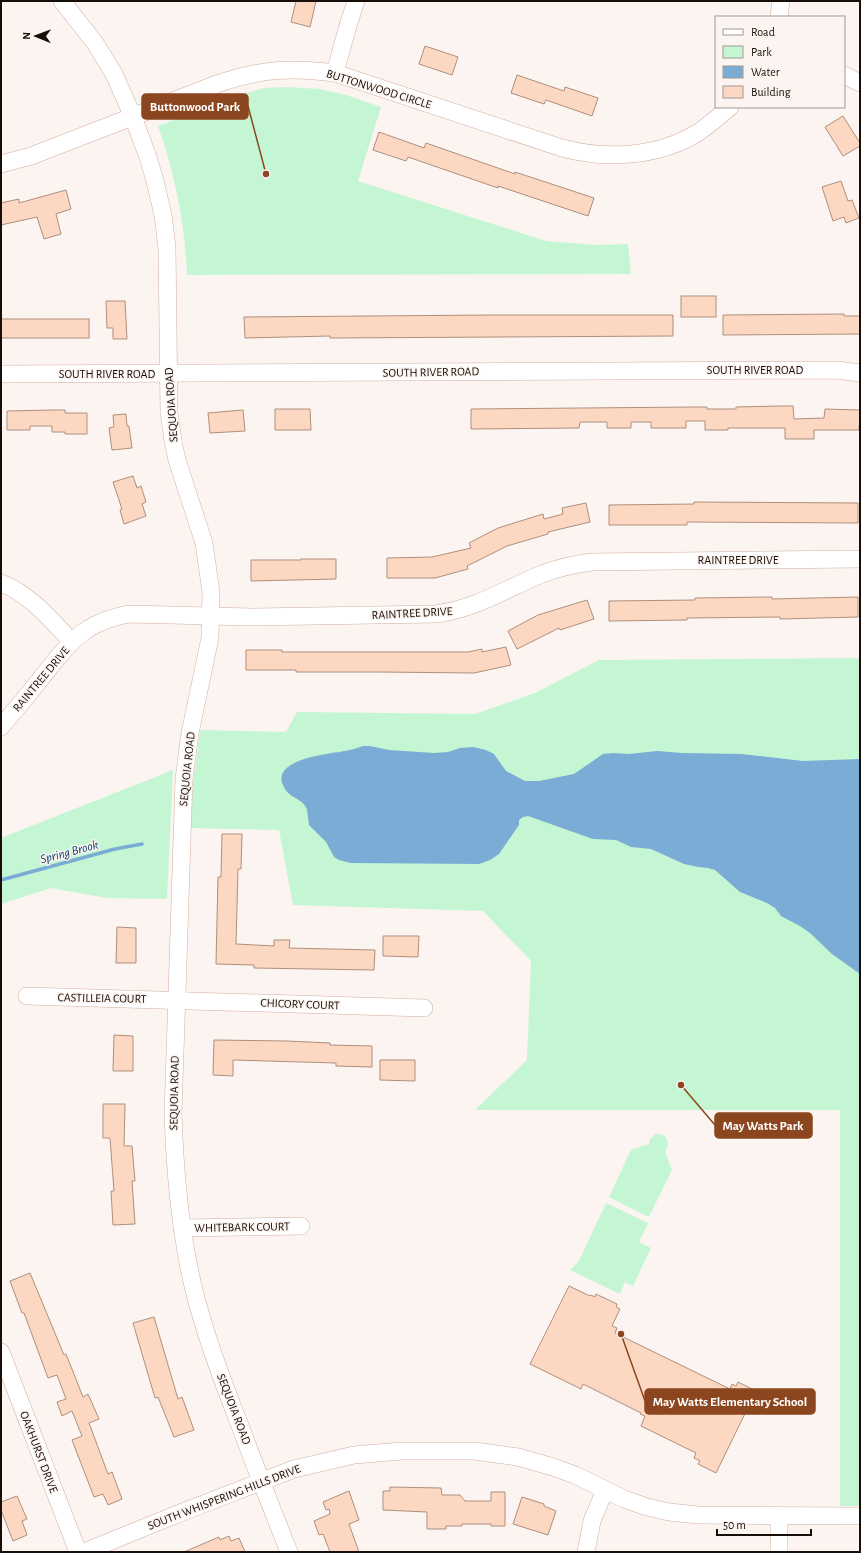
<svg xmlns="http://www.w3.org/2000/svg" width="861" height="1553" font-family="'Alegreya Sans',sans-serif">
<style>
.green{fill:#c5f6d3}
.water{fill:#7bacd6}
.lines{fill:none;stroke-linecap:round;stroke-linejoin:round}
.stream{stroke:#7bacd6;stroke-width:3.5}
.building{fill:#fcd8c3;stroke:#af8f7c}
.minor-casing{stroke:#d2ae9e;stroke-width:18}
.minor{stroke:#fff;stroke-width:17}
.labels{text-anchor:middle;stroke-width:3;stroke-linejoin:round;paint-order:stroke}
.street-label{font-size:12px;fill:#190d08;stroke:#fbf4f0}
.water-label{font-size:13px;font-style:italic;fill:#0a456d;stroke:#fbf4f0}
.leader{fill:none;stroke:#8c461f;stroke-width:1.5}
.callout-dot{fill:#8c461f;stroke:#fbf4f0;stroke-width:1.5}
.callout{fill:#8c461f;stroke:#8c461f;stroke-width:1.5}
.callout-label{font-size:13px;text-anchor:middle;font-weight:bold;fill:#fff}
</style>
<rect width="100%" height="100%" fill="#fbf4f0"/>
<g class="green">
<path d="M288 87 319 89 346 95 381 107 358 181 546 241 596 245 628 244 631 274 187 275C185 224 175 174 158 126L236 96 264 88Z"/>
<path d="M860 658V1506H840V1110H475L527 1060 531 961 483 911 293 905 279 830 191 828 193 785 200 730 286 732 297 712 475 714 535 693 599 660Z"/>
<path d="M173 770 167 899 107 898 51 888 1 904V838Z"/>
<path d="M655 1134C668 1133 671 1143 665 1152L672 1170 649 1217 609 1197 631 1150 649 1144 650 1139Z"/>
<path d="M606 1203 648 1223 639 1242 651 1248 633 1286 625 1282 620 1294 570 1270 579 1261Z"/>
</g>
<path class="water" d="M363 746H370L389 750 434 753 448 752 460 748 473 747 486 750 494 754 506 771 525 781H539L574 774 603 754 613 753 629 754 657 751 682 753 741 754 803 761 860 759V974L832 954 810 933 800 926 781 916 775 908 767 903 740 892 715 870 708 868 698 867 684 864 651 849 631 847 616 840 593 839 528 816 523 817 519 820V825L499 854 490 860 479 864 351 863 339 860 334 857 326 842 309 825C308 820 308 814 307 810 304 799 290 798 285 789 266 759 329 754 345 751 351 750 357 748 363 746Z"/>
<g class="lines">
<path class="stream" d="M1 880 115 849 142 844"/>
</g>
<g class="building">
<path d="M296 1H316L310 27 291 22Z"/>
<path d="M425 46 458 57 452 75 419 64Z"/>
<path d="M517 75 564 91 565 87 598 98 592 116 546 100 544 104 511 93Z"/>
<path d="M843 116 860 143V146L843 156 825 127Z"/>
<path d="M379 132 424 148 426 143 515 174V172L594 198 588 216 498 186V188L408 157 406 161 373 150Z"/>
<path d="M841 181 848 201 852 200 859 218 846 223 844 217 833 221 822 187Z"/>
<path d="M66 190 71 209 56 214 61 234 44 239 37 217 1 225V203L19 199V203Z"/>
<rect x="681" y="296" width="35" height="21"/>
<path d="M106 301H125L127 339H113V328H107Z"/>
<path d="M844 314V316H860V334L723 335V315Z"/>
<path d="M494 315H673V336L330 338V336L245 338 244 317Z"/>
<rect x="1" y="319" width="88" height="19"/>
<path d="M779 406H793L794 419 824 418 825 409 860 410 859 430H814V439H785V428H728V430H705V421H686V428H651V422H631V428H607V422H580L579 428 471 429V409L694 407H707V409H736V407Z"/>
<path d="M275 409H310L311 430H275Z"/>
<path d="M52 410H65V413H87V434H65V432H52V426H30V430H7V411Z"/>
<path d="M243 410 245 431 210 433 208 413Z"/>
<path d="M126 414 127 426H129L132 448 112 450 109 428 114 427 113 415Z"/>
<path d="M133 476 137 488 141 486 146 502 142 504 146 516 124 524 120 510 122 509 113 482Z"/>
<path d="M694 502 858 503V523L687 522V525H609V505L694 504Z"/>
<path d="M586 503 590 522 548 532V534L507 546 467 566 468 569 435 578H387V558L432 557 471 548 469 543 498 528 543 514 544 519 563 514 562 508Z"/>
<path d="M301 559H336V579L251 581V560H301Z"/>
<path d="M772 597V599L858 597V617L780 619V617L687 618V620L609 621V601L695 600V598Z"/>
<path d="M587 600 594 619 560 630 559 628 517 649 508 631 538 615Z"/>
<path d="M506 647 511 665 474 673 381 672H296V670H246V650H282V652H468L482 649V652Z"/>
<path d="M222 834H242L241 869H238L236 944 274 946V940H290L289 948 375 950 374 970 254 968V965L216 964 218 877H221Z"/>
<path d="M117 927 136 928V963H116Z"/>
<path d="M383 936H419L418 957 383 956Z"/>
<path d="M114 1035 133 1036V1071H113Z"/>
<path d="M214 1040 287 1041 330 1043V1045L372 1046V1067L336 1066V1063L233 1060V1076L213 1075Z"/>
<path d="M380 1060H415V1081L380 1080Z"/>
<path d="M103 1104H125L124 1146H132L135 1181H132L135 1224 113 1225 111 1191H114L110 1138H103Z"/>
<path d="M30 1273 64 1355 66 1354 83 1397 88 1394 99 1419 89 1423 108 1474 112 1472 122 1499 108 1505 103 1494 94 1497 72 1440 82 1436 72 1411 62 1416 57 1402 66 1399 57 1375 48 1378 24 1313H22L10 1281Z"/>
<path d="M569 1286 590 1296 591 1295 595 1297 596 1294 617 1304 616 1307 620 1309 612 1326 617 1328 615 1333 730 1389 732 1384 736 1386 738 1382 756 1391 716 1473 698 1464 700 1461 694 1458 696 1453 641 1426 645 1416 640 1414 641 1413 583 1384 581 1389 530 1364Z"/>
<path d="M154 1317 178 1399 182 1397 194 1430 174 1437 158 1397 155 1398 133 1323Z"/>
<path d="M390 1487 441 1488 442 1495H460L465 1501H491V1492H505V1526H491V1524H462V1526H446V1529H427V1512L383 1510V1491H390Z"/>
<path d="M349 1491 359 1520 349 1524 359 1552H330L323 1534 319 1535 314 1521 330 1514 329 1509 326 1510 323 1502Z"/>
<path d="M17 1496 27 1519 22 1521 27 1535 13 1541 1 1510V1502Z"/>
<path d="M522 1497 544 1504V1506L556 1511 548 1535 513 1524Z"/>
<path d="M229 1536 231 1541 239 1538 245 1552H184L219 1537 220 1540Z"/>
</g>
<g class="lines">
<g class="minor-casing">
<g id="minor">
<path d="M62 1 95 43 114 74 133 117 148 157 155 181 163 215 167 248 169 412 173 441 177 460 204 543 211 592 210 638 190 733 184 779 173 1114C175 1175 180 1235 195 1294 206 1338 222 1380 239 1423 255 1466 272 1509 289 1552"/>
<path d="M779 17 781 1"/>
<path d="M335 73 347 29 356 1"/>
<path d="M844 75 860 83"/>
<path d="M1 164 31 156 217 84C261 69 290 67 335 73L562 148C607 160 659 157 699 132 710 124 720 116 730 107"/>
<path d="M1 374 837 370 860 373"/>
<path d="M1 583C30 594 51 620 72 642"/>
<path d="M1 727C15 710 29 694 42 677 56 660 69 641 88 629 100 621 114 617 128 614L252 617 436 614C478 608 505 589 542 574 558 568 575 564 592 562L860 559"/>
<path d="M27 996 424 1008"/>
<path d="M182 1228 301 1226"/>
<path d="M1 1352 78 1552"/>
<path d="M84 1552 180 1513 294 1469 354 1455 402 1451H474L518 1457 553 1467 575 1475 624 1499 647 1507 669 1512 698 1515 860 1516"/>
<path d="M586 1552 592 1521 605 1490"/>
<path d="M779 1552V1516"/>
</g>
</g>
<use href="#minor" class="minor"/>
</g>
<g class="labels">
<g class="street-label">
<text transform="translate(379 89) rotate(17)" y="4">BUTTONWOOD CIRCLE</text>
<text x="755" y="374">SOUTH RIVER ROAD</text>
<text transform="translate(431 372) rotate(-1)" y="4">SOUTH RIVER ROAD</text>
<text x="107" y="378">SOUTH RIVER ROAD</text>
<text transform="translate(171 405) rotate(-94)" y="4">SEQUOIA ROAD</text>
<text x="738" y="564">RAINTREE DRIVE</text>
<text transform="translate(412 613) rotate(-3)" y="4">RAINTREE DRIVE</text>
<text transform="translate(41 679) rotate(-50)" y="4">RAINTREE DRIVE</text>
<text transform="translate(187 769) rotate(-84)" y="4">SEQUOIA ROAD</text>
<text transform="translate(102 998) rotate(1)" y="4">CASTILLEIA COURT</text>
<text transform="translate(300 1004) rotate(2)" y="4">CHICORY COURT</text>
<text transform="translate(174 1093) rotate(-89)" y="4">SEQUOIA ROAD</text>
<text transform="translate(242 1227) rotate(-1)" y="4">WHITEBARK COURT</text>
<text transform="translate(234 1409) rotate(69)" y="4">SEQUOIA ROAD</text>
<text transform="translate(39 1452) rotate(69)" y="4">OAKHURST DRIVE</text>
<text transform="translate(224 1497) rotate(-21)" y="4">SOUTH WHISPERING HILLS DRIVE</text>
</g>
<g class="water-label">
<text transform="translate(69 851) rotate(-15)" y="5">Spring Brook</text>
</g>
</g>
<path class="leader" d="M266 174L248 106M681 1085L715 1125M621 1334L645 1401"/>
<g class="callout-dot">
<circle cx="266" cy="174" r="4"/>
<circle cx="681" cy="1085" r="4"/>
<circle cx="621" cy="1334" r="4"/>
</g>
<g class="callout">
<rect x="142" y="94" width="106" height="25" rx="4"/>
<rect x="715" y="1113" width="97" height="25" rx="4"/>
<rect x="645" y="1389" width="170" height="25" rx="4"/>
</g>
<g class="callout-label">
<text x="195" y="111">Buttonwood Park</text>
<text x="763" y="1130">May Watts Park</text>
<text x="730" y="1406">May Watts Elementary School</text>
</g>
<rect width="861" height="1553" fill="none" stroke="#190d08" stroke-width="4"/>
<rect x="715" y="16" width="130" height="92" fill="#fbf4f0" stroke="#a19893"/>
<rect x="723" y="29" width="20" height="6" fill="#ffffff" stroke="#a19893"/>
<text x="751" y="36" font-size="12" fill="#190d08">Road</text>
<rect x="723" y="46" width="20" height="12" fill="#c5f6d3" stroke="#a19893"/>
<text x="751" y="56" font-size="12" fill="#190d08">Park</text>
<rect x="723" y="66" width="20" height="12" fill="#7bacd6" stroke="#a19893"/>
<text x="751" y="76" font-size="12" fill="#190d08">Water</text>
<rect x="723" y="86" width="20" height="12" fill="#fcd8c3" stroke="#a19893"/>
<text x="751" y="96" font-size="12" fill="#190d08">Building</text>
<g transform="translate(36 36) rotate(271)" stroke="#fbf4f0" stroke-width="3" paint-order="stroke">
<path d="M0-3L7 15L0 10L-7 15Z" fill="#190d08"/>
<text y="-6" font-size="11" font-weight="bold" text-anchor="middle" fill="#190d08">N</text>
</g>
<path d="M717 1529v6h94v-6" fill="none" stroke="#190d08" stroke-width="2"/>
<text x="723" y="1529" font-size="12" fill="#190d08" stroke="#fbf4f0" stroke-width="3" paint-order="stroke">50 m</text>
</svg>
